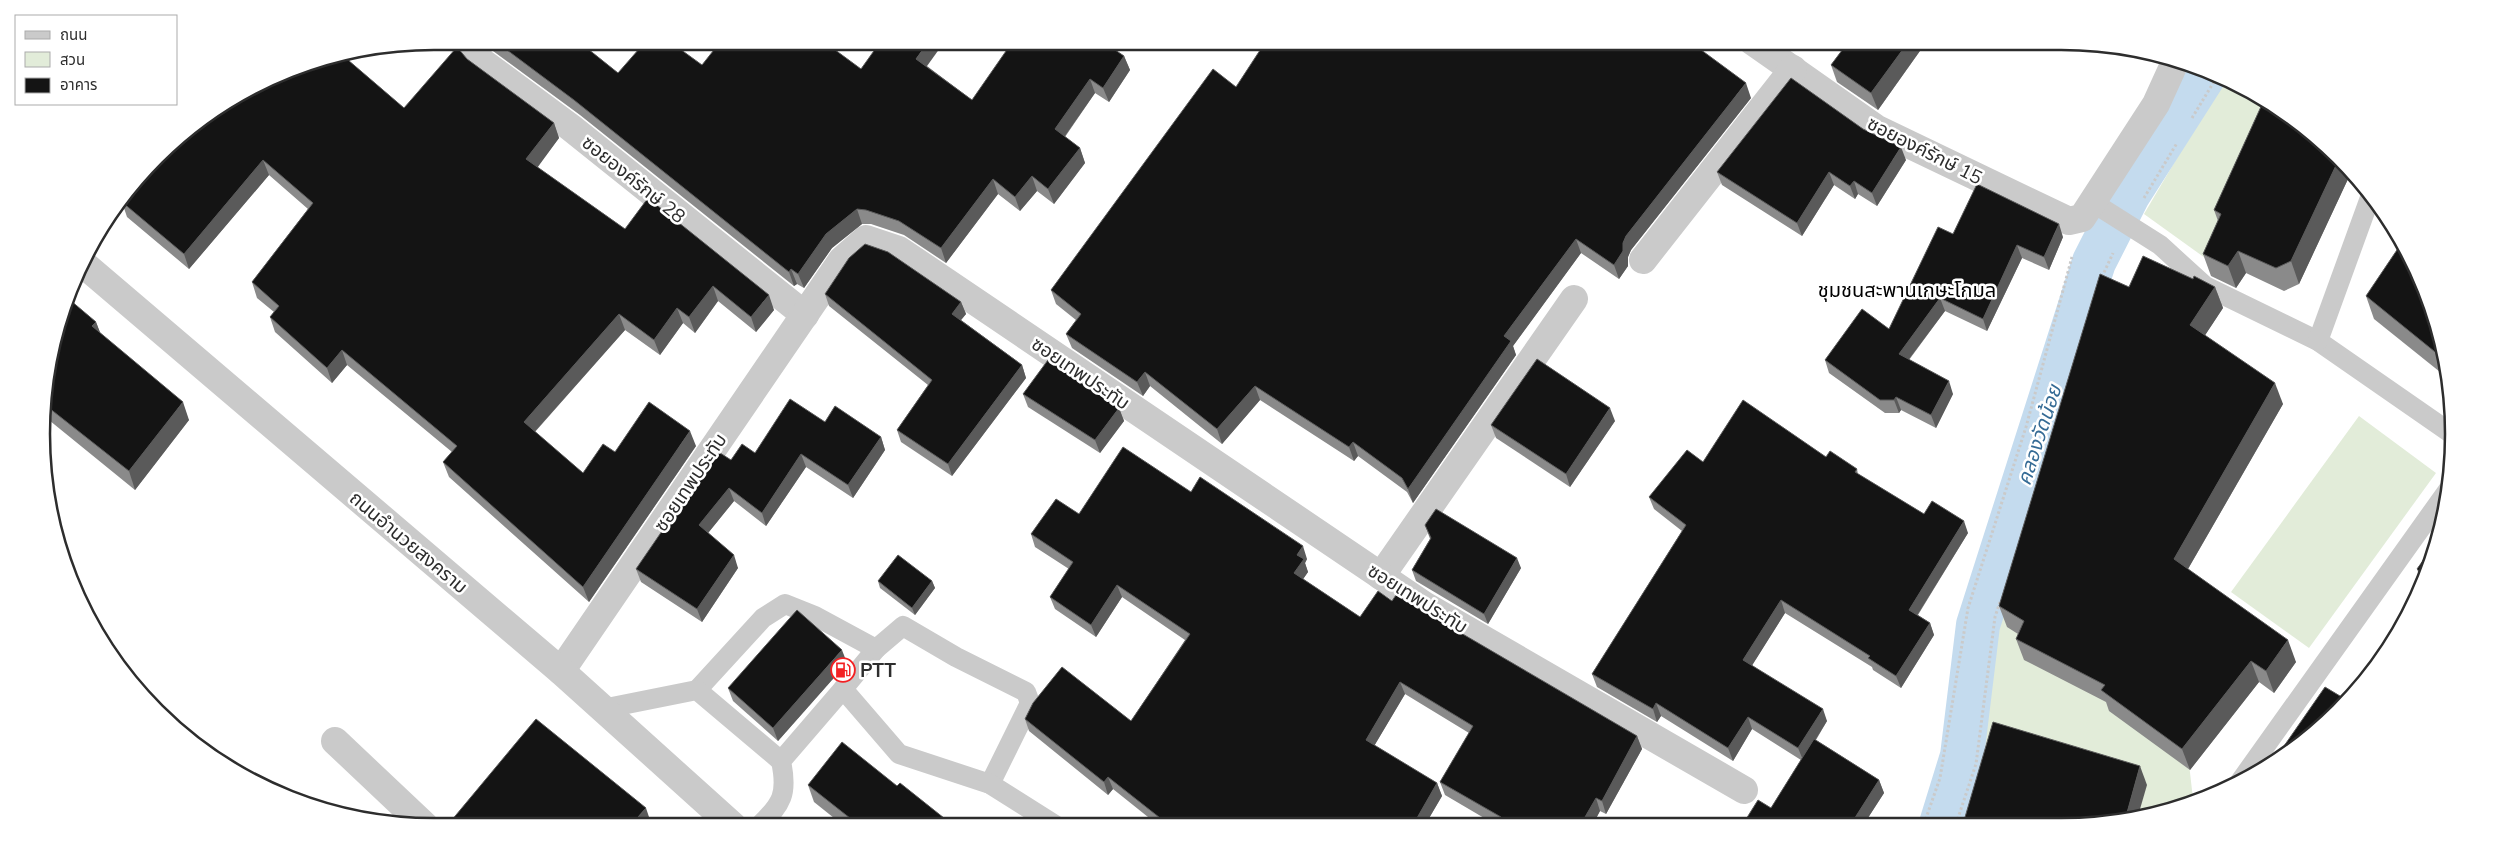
<svg xmlns="http://www.w3.org/2000/svg" width="2495" height="868" font-family="Mulish,'Noto Sans Thai',sans-serif">
<style>
.green{fill:#e2ecd9}
.lines{fill:none;stroke-linecap:round;stroke-linejoin:round}
.canal{stroke:#c4dbee;stroke-width:44}
.path{stroke:#cacaca;stroke-width:3;stroke-dasharray:2.5 2.5;stroke-linecap:butt}
.service{stroke:#cacaca;stroke-width:20}
.minor{stroke:#cacaca;stroke-width:28}
.tertiary{stroke:#cacaca;stroke-width:28}
.wall{fill:#8a8a8a}
.shaded-wall{fill:#5a5a5a}
.building{fill:#141414;stroke:#5a5a5a}
.labels{text-anchor:middle;stroke-width:5;stroke-linejoin:round;paint-order:stroke}
.street-label{font-size:19px;fill:#2d2d2d;stroke:#fff}
.poi-label{font-size:19px;font-weight:bold;fill:#2d2d2d;stroke:#fff;text-anchor:start}
.neighbourhood-label{font-size:20px;fill:#000;stroke:#fff}
.water-label{font-size:20px;font-style:italic;fill:#356b95;stroke:#fff}
.rim{fill:none;stroke:#2d2d2d;stroke-width:2.5}
</style>
<rect width="100%" height="100%" fill="#fff"/>
<g class="green">
<path d="M2224 78 2234 82 2300 122 2226 273 2144 214Z"/>
<path d="M2359 416 2436 473 2309 648 2231 592Z"/>
<path d="M2004 607 2186 737 2193 799 2113 823 1959 824 1979 766 2000 618Z"/>
</g>
<g class="lines">
<path class="canal" d="M1941 824 1962 756 1978 625 2094 262 2128 195 2207 71"/>
<g class="path">
<path d="M2192 118 2218 75"/>
<path d="M2144 198 2177 143"/>
<path d="M2102 277 2113 253"/>
<path d="M1924 824 1940 778 1968 608 2026 427 2072 257"/>
<path d="M1956 824 1976 764 1995 617 2000 602"/>
</g>
<g class="service">
<path d="M2092 202 2160 245 2205 286 2318 341 2452 434"/>
<path d="M2318 341 2371 195"/>
<path d="M843 689 876 649"/>
<path d="M697 690 763 618 785 604 815 616 876 649 903 626 956 657 1026 692 1030 703 990 784"/>
<path d="M602 709 697 690 781 761"/>
<path d="M2239 783 2448 490"/>
<path d="M759 826C782 804 788 794 781 761L843 689 899 754 990 784 1055 825"/>
</g>
<g class="minor">
<path d="M466 41 482 62 570 127 805 315"/>
<path d="M1752 41 1877 129 2069 221 2082 218 2156 104 2176 60"/>
<path d="M1643 260 1793 69"/>
<path d="M1381 576 1574 299"/>
<path d="M561 671 842 260 866 239 899 250 1424 605 1744 790"/>
<path d="M335 741 425 826"/>
</g>
<path class="tertiary" d="M81 262 561 671 733 826"/>
</g>
<g class="wall">
<path d="M486 41H578L618 73 702 65 861 69 927 66 972 100 1124 56 1130 70 1109 102 1095 93 1065 137 1080 148 1085 163 1054 204 1037 191 1020 211 998 194 946 263 904 235 871 224H862L832 248 804 288 797 284 794 286 580 115 493 51Z"/>
<path d="M1849 41H1927L1878 110 1837 82 1831 65Z"/>
<path d="M1371 45 1751 98 1631 250 1628 257V266L1619 279 1581 253 1513 346 1516 355 1413 503 1407 492 1358 456 1354 461 1260 400 1222 444 1150 386 1143 396 1072 348 1066 334 1076 320 1056 304 1051 290 1236 87Z"/>
<path d="M359 49 349 61 404 108 467 59 554 123 559 138 537 167 625 229 774 310 756 332 718 301 695 333 683 323 660 355 625 330 535 432 583 473 615 452 696 446 589 602 449 477 443 462 452 452 347 365 332 383 275 332 270 317 274 312 257 298 252 282 308 209 269 175 189 269 127 217 122 202 284 71Z"/>
<path d="M2300 122 2356 175 2364 186 2362 187 2348 179 2299 284 2284 291 2246 273 2236 288 2211 276 2203 254 2218 221 2214 210Z"/>
<path d="M1906 160 1877 206 1858 194 1855 199 1834 185 1802 236 1722 185 1717 172Z"/>
<path d="M1953 234 2063 237 2049 270 2022 258 1987 331 1945 311 1909 360 1953 394 1936 428 1901 410 1899 413H1885L1829 373 1825 360 1889 329Z"/>
<path d="M2193 279 2215 287 2223 308 2205 335 2283 404 2188 569 2296 662 2274 693 2259 682 2190 770 2109 711 2106 702 2024 660 2016 639 2018 634 2007 627 1999 606 2129 287Z"/>
<path d="M825 294 961 302 966 314 961 320 1022 365 1026 378 952 476 901 442 897 430 928 385 829 306Z"/>
<path d="M2366 296 2433 307 2450 380 2374 319Z"/>
<path d="M96 322 100 333 189 420 135 490 44 416 45 383Z"/>
<path d="M1023 394 1119 408 1124 421 1100 453 1028 407Z"/>
<path d="M1615 421 1570 487 1496 438 1491 425Z"/>
<path d="M825 422 881 437 885 450 853 498 806 467 766 526 734 501 708 533 738 568 702 622 641 582 636 569 731 460 755 453Z"/>
<path d="M1826 457 1857 469 1858 474 1924 514 1968 533 1918 615 1930 623 1934 635 1901 688 1873 670 1872 667 1785 613 1752 665 1827 721 1816 740 1879 780 1884 793 1864 824H1743L1771 808 1801 760 1752 729 1733 761 1661 716 1657 722 1597 687 1592 674 1682 531 1654 509 1649 497 1703 462Z"/>
<path d="M1191 492 1307 559 1305 563 1308 572 1303 579 1360 617 1392 601 1637 736 1642 749 1606 814 1600 811 1593 824 1496 825 1445 795 1440 782 1469 733 1405 694 1374 746 1437 783 1442 796 1425 825H1158L1113 789 1108 795 1029 731 1025 719 1131 721 1185 640 1122 597 1096 637 1055 609 1050 597 1069 569 1035 547 1031 534 1079 514Z"/>
<path d="M1425 525 1521 568 1488 624 1416 581 1412 570 1430 539Z"/>
<path d="M2440 537 2421 581 2417 569Z"/>
<path d="M878 581H932L935 588 915 615 880 588Z"/>
<path d="M847 663 778 741 733 701 728 688Z"/>
<path d="M808 785 897 786 954 826H844L814 802Z"/>
</g>
<g class="shaded-wall">
<path d="M929 41H945L922 73 916 59Z"/>
<path d="M1909 41H1927L1878 110 1871 93Z"/>
<path d="M359 49 344 67 339 54Z"/>
<path d="M1124 56 1130 70 1109 102 1103 88Z"/>
<path d="M1090 79 1095 93 1060 143 1055 129Z"/>
<path d="M1746 83 1751 98 1631 250 1628 257V266L1619 279 1614 265 1626 236Z"/>
<path d="M554 123 559 138 532 175 526 159Z"/>
<path d="M1901 147 1906 160 1877 206 1872 193Z"/>
<path d="M1080 148 1085 163 1054 204 1048 189Z"/>
<path d="M2339 159 2342 161 2348 179 2299 284 2291 261Z"/>
<path d="M263 160 269 175 189 269 184 254Z"/>
<path d="M1829 172 1834 185 1802 236 1797 223Z"/>
<path d="M1032 176 1037 191 1020 211 1015 197Z"/>
<path d="M993 179 998 194 946 263 941 248Z"/>
<path d="M2359 179 2364 186 2362 187Z"/>
<path d="M1854 181 1858 194 1855 199 1850 186Z"/>
<path d="M857 209 862 224 832 248 804 288 798 274 826 234Z"/>
<path d="M2059 224 2063 237 2049 270 2044 257Z"/>
<path d="M1576 239 1581 253 1513 346 1516 355 1413 503 1408 489 1504 336Z"/>
<path d="M2017 245 2022 258 1987 331 1983 319Z"/>
<path d="M2238 251 2246 273 2236 288 2228 266Z"/>
<path d="M791 269 797 284 794 286 789 272Z"/>
<path d="M713 286 718 301 695 333 689 317Z"/>
<path d="M2215 287 2223 308 2198 346 2190 325Z"/>
<path d="M769 295 774 310 756 332 751 317Z"/>
<path d="M1940 298 1945 311 1903 367 1899 354Z"/>
<path d="M961 302 966 314 956 326 952 314Z"/>
<path d="M677 308 683 323 660 355 654 340Z"/>
<path d="M619 314 625 330 530 437 524 422Z"/>
<path d="M96 322 103 340 92 326Z"/>
<path d="M342 350 347 365 332 383 327 368Z"/>
<path d="M1022 365 1026 378 952 476 948 464Z"/>
<path d="M1145 372 1150 386 1143 396 1137 382Z"/>
<path d="M1949 381 1953 394 1936 428 1931 415Z"/>
<path d="M2275 383 2283 404 2181 581 2174 559Z"/>
<path d="M1255 386 1260 400 1222 444 1217 429Z"/>
<path d="M1896 397 1901 410 1899 413 1894 400Z"/>
<path d="M183 402 189 420 135 490 129 471Z"/>
<path d="M1119 408 1124 421 1100 453 1095 440Z"/>
<path d="M1610 408 1615 421 1570 487 1566 474Z"/>
<path d="M690 431 696 446 589 602 583 587Z"/>
<path d="M881 437 885 450 853 498 848 485Z"/>
<path d="M1353 442 1358 456 1354 461 1349 447Z"/>
<path d="M801 454 806 467 766 526 762 513Z"/>
<path d="M729 488 734 501 704 538 699 525Z"/>
<path d="M1964 521 1968 533 1913 622 1909 610Z"/>
<path d="M1303 546 1307 559 1305 563 1308 572 1299 585 1294 573 1297 555Z"/>
<path d="M734 555 738 568 702 622 697 609Z"/>
<path d="M1517 558 1521 568 1488 624 1484 614Z"/>
<path d="M932 581 935 588 915 615 912 608Z"/>
<path d="M1117 585 1122 597 1096 637 1091 625Z"/>
<path d="M1781 600 1785 613 1748 672 1743 660Z"/>
<path d="M1930 623 1934 635 1901 688 1896 676Z"/>
<path d="M2288 640 2296 662 2274 693 2266 671Z"/>
<path d="M842 650 847 663 778 741 773 728Z"/>
<path d="M2251 661 2259 682 2190 770 2182 749Z"/>
<path d="M1400 682 1405 694 1370 753 1366 740Z"/>
<path d="M1656 703 1661 716 1657 722 1653 709Z"/>
<path d="M1823 709 1827 721 1803 760 1798 748Z"/>
<path d="M1748 717 1752 729 1733 761 1728 748Z"/>
<path d="M1637 736 1642 749 1606 814 1602 801Z"/>
<path d="M2140 766 2147 785 2138 816 2125 820Z"/>
<path d="M1108 777 1113 789 1108 795 1104 782Z"/>
<path d="M1879 780 1884 793 1864 824H1851Z"/>
<path d="M1437 783 1442 796 1425 825H1413Z"/>
<path d="M1596 798 1600 811 1593 824H1581Z"/>
<path d="M646 808 651 823 649 826H630Z"/>
</g>
<g class="building">
<path d="M495 41H578L618 73 646 41H669L702 65 721 41H823L861 69 881 41H929L916 59 972 100 1013 41H1102L1124 56 1103 88 1090 79 1055 129 1080 148 1048 189 1032 176 1015 197 993 179 941 248 899 221 866 210 857 209 826 234 798 274 791 269 789 272 574 100Z"/>
<path d="M1266 41H1365L1371 45 1373 41H1689L1746 83 1626 236 1623 243V251L1614 265 1576 239 1504 336 1511 341 1408 489 1402 478 1353 442 1349 447 1255 386 1217 429 1145 372 1137 382 1066 334 1081 314 1051 290 1213 69 1236 87Z"/>
<path d="M1849 41H1909L1871 93 1831 65Z"/>
<path d="M457 47 467 59 554 123 526 159 625 229 648 198 769 295 751 317 713 286 689 317 677 308 654 340 619 314 524 422 583 473 603 444 615 452 649 402 690 431 583 587 443 462 457 446 342 350 327 368 270 317 279 306 252 282 313 203 263 160 184 254 122 202 175 139 284 71 341 54 404 108Z"/>
<path d="M1791 78 1863 129 1901 147 1872 193 1854 181 1850 186 1829 172 1797 223 1717 172Z"/>
<path d="M2264 100 2300 122 2339 159 2291 261 2276 268 2238 251 2228 266 2203 254 2221 214 2214 210Z"/>
<path d="M1977 184 2059 224 2044 257 2017 245 1983 319 1940 298 1899 354 1949 381 1931 415 1896 397 1894 400H1880L1825 360 1862 309 1889 329 1938 227 1953 234Z"/>
<path d="M2403 241 2433 307 2445 360 2366 296Z"/>
<path d="M865 244 888 252 961 302 952 314 1022 365 948 464 897 430 932 380 825 294 849 258Z"/>
<path d="M2143 256 2193 279 2194 276 2215 287 2190 325 2275 383 2174 559 2288 640 2266 671 2251 661 2182 749 2101 690 2105 685 2016 639 2024 621 1999 606 2100 274 2129 287Z"/>
<path d="M70 300 96 322 92 326 183 402 129 471 44 404 45 383Z"/>
<path d="M1537 359 1610 408 1566 474 1491 425Z"/>
<path d="M1048 360 1119 408 1095 440 1023 394Z"/>
<path d="M790 399 825 422 835 406 881 437 848 485 801 454 762 513 729 488 699 525 734 555 697 609 636 569 717 451 731 460 742 444 755 453Z"/>
<path d="M1743 400 1826 457 1830 451 1857 469 1855 472 1924 514 1932 501 1964 521 1909 610 1930 623 1896 676 1868 658 1870 656 1781 600 1743 660 1823 709 1798 748 1748 717 1728 748 1656 703 1653 709 1592 674 1686 525 1649 497 1687 450 1703 462Z"/>
<path d="M1123 447 1191 492 1200 477 1303 546 1297 555 1304 559 1294 573 1360 617 1378 591 1392 601 1396 595 1637 736 1602 801 1596 798 1581 824 1510 825 1500 819 1501 817 1440 782 1473 726 1400 682 1366 740 1437 783 1413 825H1169L1108 777 1104 782 1025 719 1033 703 1062 667 1131 721 1190 634 1117 585 1091 625 1050 597 1073 562 1031 534 1056 499 1079 514Z"/>
<path d="M1436 509 1517 558 1484 614 1412 570 1431 538 1425 525Z"/>
<path d="M2440 537 2424 575 2417 569Z"/>
<path d="M898 555 932 581 912 608 878 581Z"/>
<path d="M797 610 842 650 773 728 728 688Z"/>
<path d="M2325 687 2345 699 2320 729 2275 759Z"/>
<path d="M536 719 646 808 630 826 446 827Z"/>
<path d="M1993 722 2140 766 2125 820 2113 823 1963 824Z"/>
<path d="M1814 739 1879 780 1851 824H1743L1758 800 1771 808Z"/>
<path d="M842 742 897 786 900 783 954 826H860L808 785Z"/>
</g>
<defs>
<g id="fuel-ring" transform="scale(1.25)"><circle r="9.5" fill="#fff" stroke="#f32124" stroke-width="1.5"/><path d="M-5.5-6h7V0h2V4h1.3V-2.5L3-4.5l.8-.8L6-3V5H2.5V1h-1V6h-7ZM-4.2-4.7v3.2H.2V-4.7Z" fill="#f32124"/></g>
</defs>
<g fill-rule="evenodd">
<use href="#fuel-ring" x="843" y="670"/>
</g>
<g class="labels">
<g class="street-label">
<text transform="translate(1925 150) rotate(27)" y="7">ซอยองค์รักษ์ 15</text>
<text transform="translate(634 179) rotate(39)" y="7">ซอยองค์รักษ์ 28</text>
<text transform="translate(1081 373) rotate(34)" y="7">ซอยเทพประทับ</text>
<text transform="translate(690 482) rotate(-56)" y="7">ซอยเทพประทับ</text>
<text transform="translate(409 542) rotate(40)" y="7">ถนนอำนวยสงคราม</text>
<text transform="translate(1418 598) rotate(32)" y="7">ซอยเทพประทับ</text>
</g>
<g class="poi-label">
<text x="860" y="677">PTT</text>
</g>
<g class="neighbourhood-label">
<text x="1907" y="297">ชุมชนสะพานเกษะโกมล</text>
</g>
<g class="water-label">
<text transform="translate(2039 435) rotate(-72)" y="7">คลองวัดน้อย</text>
</g>
</g>
<path d="M0 0H2495V868H0ZM434 50H2061A384 384 0 0 1 2445 434V434A384 384 0 0 1 2061 818H434A384 384 0 0 1 50 434V434A384 384 0 0 1 434 50Z" fill="#fff" fill-rule="evenodd"/>
<path class="rim" d="M434 50H2061A384 384 0 0 1 2445 434V434A384 384 0 0 1 2061 818H434A384 384 0 0 1 50 434V434A384 384 0 0 1 434 50Z"/>
<rect x="15" y="15" width="162" height="90" fill="#ffffff" stroke="#ababab"/>
<rect x="25" y="31" width="25" height="8" fill="#cacaca" stroke="#ababab"/>
<text x="60" y="40" font-size="15" fill="#2d2d2d">ถนน</text>
<rect x="25" y="52" width="25" height="15" fill="#e2ecd9" stroke="#ababab"/>
<text x="60" y="65" font-size="15" fill="#2d2d2d">สวน</text>
<rect x="25" y="78" width="25" height="15" fill="#141414" stroke="#ababab"/>
<text x="60" y="90" font-size="15" fill="#2d2d2d">อาคาร</text>
</svg>
